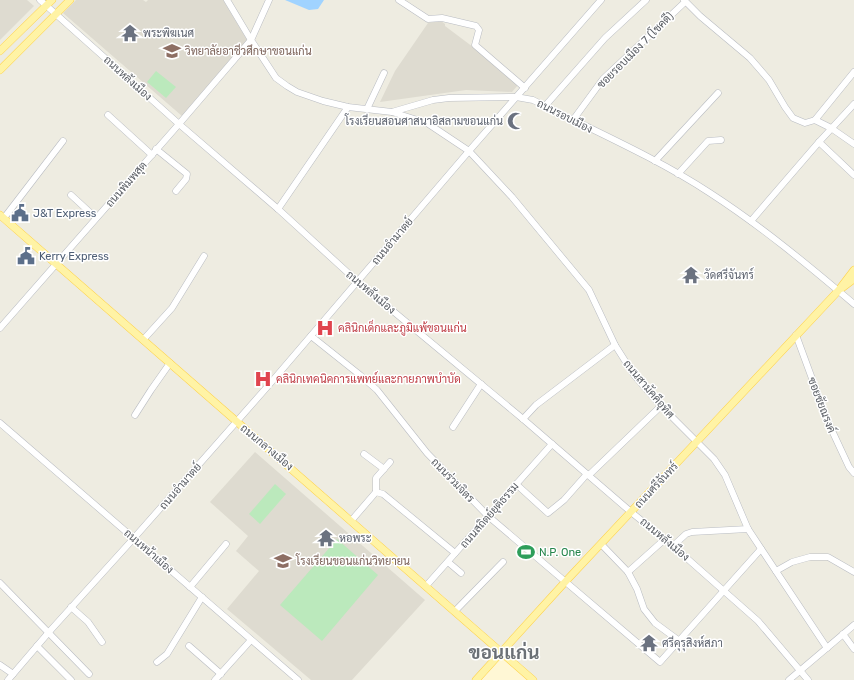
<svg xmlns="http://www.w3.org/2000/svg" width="854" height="680" font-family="Rubik,Sarabun,sans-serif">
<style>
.commercial{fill:#fff7d5}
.education{fill:#dedbd0}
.green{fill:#bbe9bc}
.water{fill:#a0d3ff}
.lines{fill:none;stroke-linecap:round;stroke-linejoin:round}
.minor-casing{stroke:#b9bcc2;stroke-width:7}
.major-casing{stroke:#ffd24a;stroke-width:8}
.minor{stroke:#fff;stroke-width:6}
.major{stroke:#fff3a5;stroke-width:7}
.labels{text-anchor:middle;stroke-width:3;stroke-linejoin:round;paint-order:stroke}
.worship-label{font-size:11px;fill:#5b616d;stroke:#fff;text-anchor:start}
.street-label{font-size:11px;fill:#5a5e64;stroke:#fff}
.education-label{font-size:11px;fill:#785e54;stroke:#fff;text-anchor:start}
.service-label{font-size:11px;fill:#4e5e75;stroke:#fff;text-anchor:start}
.health-label{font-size:11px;fill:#be3a42;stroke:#fff;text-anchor:start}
.leisure-label{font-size:11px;fill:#27864d;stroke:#fff;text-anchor:start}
.town-label{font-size:19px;font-weight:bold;fill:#6b7076;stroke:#fff}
</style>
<rect width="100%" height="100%" fill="#eeece1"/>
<path class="commercial" d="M501 652 533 680H476Z"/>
<g class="education">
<path d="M0 0H27L34 6 0 40Z"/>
<path d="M76 0H143L146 2 148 0H223L247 40 182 116 63 13Z"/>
<path d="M441 21 445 24V26L489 59 518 85 512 92 466 90 380 102 395 71 428 23Z"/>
<path d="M255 452 425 600 352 680H311L227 609 259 571 236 551 248 536 210 502Z"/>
</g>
<g class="green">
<path d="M156 71 176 87 166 98 147 82Z"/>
<path d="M275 484 286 494 260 524 249 514Z"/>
<path d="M337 539 378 575 322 641 280 605Z"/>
</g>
<path class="water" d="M285 0H324L318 9 309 10Z"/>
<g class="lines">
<g class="minor-casing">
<g id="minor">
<path d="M40 0 179 124 278 209 358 282 523 419 631 512 673 546 758 621 808 680"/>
<path d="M227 0 251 40 276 78 287 86 297 92 323 101 348 107 392 112 433 100 449 98 516 97 533 100C592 130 655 157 710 193 761 226 808 265 854 304"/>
<path d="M399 0 428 19 442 18 476 26 479 30 475 45 525 88"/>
<path d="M684 0 700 16 750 58 769 80 785 107 793 118 805 123 815 120 831 128 854 144"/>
<path d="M545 106 605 38 646 0"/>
<path d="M367 109 384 73"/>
<path d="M392 112 427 123 469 151 512 197 589 290 615 345 634 375 661 406 714 459 725 475 748 529 827 648"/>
<path d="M108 115 152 155"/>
<path d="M573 120 603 79 685 2"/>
<path d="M815 120 854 72"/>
<path d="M819 142 854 175"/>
<path d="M156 149 187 174 186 179 176 191"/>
<path d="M655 161 718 93"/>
<path d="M678 174 708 141 721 140"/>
<path d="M71 195 96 218"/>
<path d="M278 209 348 107"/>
<path d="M4 218 63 141"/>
<path d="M751 221 819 142 854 104"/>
<path d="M0 328 179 124 251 40 269 0"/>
<path d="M796 335 828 422 849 467 854 473"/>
<path d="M311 336 360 375 377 390 427 453 488 516 660 662 761 549"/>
<path d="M143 340 172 308 204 256"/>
<path d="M135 415 151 390 170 363"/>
<path d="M523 419 536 405 615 345"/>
<path d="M0 423 298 680"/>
<path d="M453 427 481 384"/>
<path d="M364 454 384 469"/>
<path d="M589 475 661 406"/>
<path d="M516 484 548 513 564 500 587 474"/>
<path d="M376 492V478L390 462"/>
<path d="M351 521 376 492 383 494 455 553"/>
<path d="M601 544 628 572 637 589 644 609 655 623 678 640"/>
<path d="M673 546 686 534 692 532 748 529"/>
<path d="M448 562 461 573"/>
<path d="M776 571 792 562 810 557H828L854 572"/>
<path d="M628 572 665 539"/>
<path d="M0 583 89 674"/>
<path d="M426 586 552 444"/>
<path d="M190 587 226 544"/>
<path d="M71 607 88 622 102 642"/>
<path d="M455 611 503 562"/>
<path d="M843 634 854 649"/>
<path d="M37 646 71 680"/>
<path d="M189 646 221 674"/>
<path d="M157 662 167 654 202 597"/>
<path d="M0 665 13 674"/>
<path d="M8 680 49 632 134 538 268 386 469 151 601 0"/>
<path d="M215 680 251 640"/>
<path d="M789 680 854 625"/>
</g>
</g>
<g class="major-casing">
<g id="major">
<path d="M0 51 52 0"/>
<path d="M0 70 70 0"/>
<path d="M0 215 533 680"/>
<path d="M842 288 854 279"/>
<path d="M476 680 566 581 838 291 854 270"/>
</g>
</g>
<use href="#minor" class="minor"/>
<use href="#major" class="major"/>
</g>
<defs>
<g id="temple-bare" transform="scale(1.38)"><path d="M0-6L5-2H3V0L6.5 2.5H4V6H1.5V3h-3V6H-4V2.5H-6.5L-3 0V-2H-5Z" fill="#6b7280" stroke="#fff" stroke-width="2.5" paint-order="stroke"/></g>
<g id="university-bare" transform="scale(1.38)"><path d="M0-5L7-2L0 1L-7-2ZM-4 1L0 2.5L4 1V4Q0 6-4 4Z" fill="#8d6e63" stroke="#fff" stroke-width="2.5" paint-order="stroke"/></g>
<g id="mosque-bare" transform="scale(1.38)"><path d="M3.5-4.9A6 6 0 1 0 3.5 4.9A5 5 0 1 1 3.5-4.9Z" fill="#6b7280" stroke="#fff" stroke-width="2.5" paint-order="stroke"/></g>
<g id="civic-bare" transform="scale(1.38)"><path d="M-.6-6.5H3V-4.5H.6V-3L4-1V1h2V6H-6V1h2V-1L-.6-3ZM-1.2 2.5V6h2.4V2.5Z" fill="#5c6f8a" stroke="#fff" stroke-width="2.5" paint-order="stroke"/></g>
<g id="hospital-bare" transform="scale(1.38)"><path d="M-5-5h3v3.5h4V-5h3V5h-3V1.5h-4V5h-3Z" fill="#e0444e" stroke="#fff" stroke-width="2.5" paint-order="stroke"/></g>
<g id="stadium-bare" transform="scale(1.38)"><path d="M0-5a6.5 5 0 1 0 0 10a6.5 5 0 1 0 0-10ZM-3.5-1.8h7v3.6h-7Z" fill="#2e9e5b" stroke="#fff" stroke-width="2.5" paint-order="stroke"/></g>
<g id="school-bare" transform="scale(1.38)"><path d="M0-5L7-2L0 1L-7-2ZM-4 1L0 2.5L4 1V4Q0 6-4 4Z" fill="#8d6e63" stroke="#fff" stroke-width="2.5" paint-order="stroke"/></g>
</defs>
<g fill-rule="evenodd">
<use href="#temple-bare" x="130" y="33"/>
<use href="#university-bare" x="172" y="51"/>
<use href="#mosque-bare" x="516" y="121"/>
<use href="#civic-bare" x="20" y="213"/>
<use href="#civic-bare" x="26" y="256"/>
<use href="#temple-bare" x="691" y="275"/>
<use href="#hospital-bare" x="325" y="328"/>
<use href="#hospital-bare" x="263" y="379"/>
<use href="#temple-bare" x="326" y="538"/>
<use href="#stadium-bare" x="526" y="552"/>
<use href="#school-bare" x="283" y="561"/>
<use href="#temple-bare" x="649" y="643"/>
</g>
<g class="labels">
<g class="worship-label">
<text x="143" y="37">พระพิฆเนศ</text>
<text x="503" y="125" text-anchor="end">โรงเรียนสอนศาสนาอิสลามขอนแก่น</text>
<text x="704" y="279">วัดศรีจันทร์</text>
<text x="339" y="542">หอพระ</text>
<text x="662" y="647">ศรีคุรุสิงห์สภา</text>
</g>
<g class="street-label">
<text transform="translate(635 50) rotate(-45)" y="4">ซอยรอบเมือง 7 (โชคดี)</text>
<text transform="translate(128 78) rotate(42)" y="4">ถนนหลังเมือง</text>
<text transform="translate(565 116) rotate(27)" y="4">ถนนรอบเมือง</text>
<text transform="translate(126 184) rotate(-49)" y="4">ถนนพิมพสุต</text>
<text transform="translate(392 241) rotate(-50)" y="4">ถนนอำมาตย์</text>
<text transform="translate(371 292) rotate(40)" y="4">ถนนหลังเมือง</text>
<text transform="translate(649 389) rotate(50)" y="4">ถนนสามัคคีอุทิศ</text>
<text transform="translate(822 405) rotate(69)" y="4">ซอยชัยณรงค์</text>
<text transform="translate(267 447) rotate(40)" y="4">ถนนกลางเมือง</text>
<text transform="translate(453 480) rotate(46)" y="4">ถนนร่วมจิตร</text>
<text transform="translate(656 485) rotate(-47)" y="4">ถนนศรีจันทร์</text>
<text transform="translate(180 486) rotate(-49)" y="4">ถนนอำมาตย์</text>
<text transform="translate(489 515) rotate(-49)" y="4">ถนนสถิตย์ยุติธรรม</text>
<text transform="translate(665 539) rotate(40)" y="4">ถนนหลังเมือง</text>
<text transform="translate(149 551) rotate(41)" y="4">ถนนหน้าเมือง</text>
</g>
<g class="education-label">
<text x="185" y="55">วิทยาลัยอาชีวศึกษาขอนแก่น</text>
<text x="296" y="565">โรงเรียนขอนแก่นวิทยายน</text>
</g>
<g class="service-label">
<text x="33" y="217">J&amp;T Express</text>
<text x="39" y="260">Kerry Express</text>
</g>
<g class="health-label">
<text x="338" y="332">คลินิกเด็กและภูมิแพ้ขอนแก่น</text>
<text x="276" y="383">คลินิกเทคนิคการแพทย์และกายภาพบำบัด</text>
</g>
<g class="leisure-label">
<text x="539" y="556">N.P. One</text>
</g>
<g class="town-label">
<text x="504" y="659">ขอนแก่น</text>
</g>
</g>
</svg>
